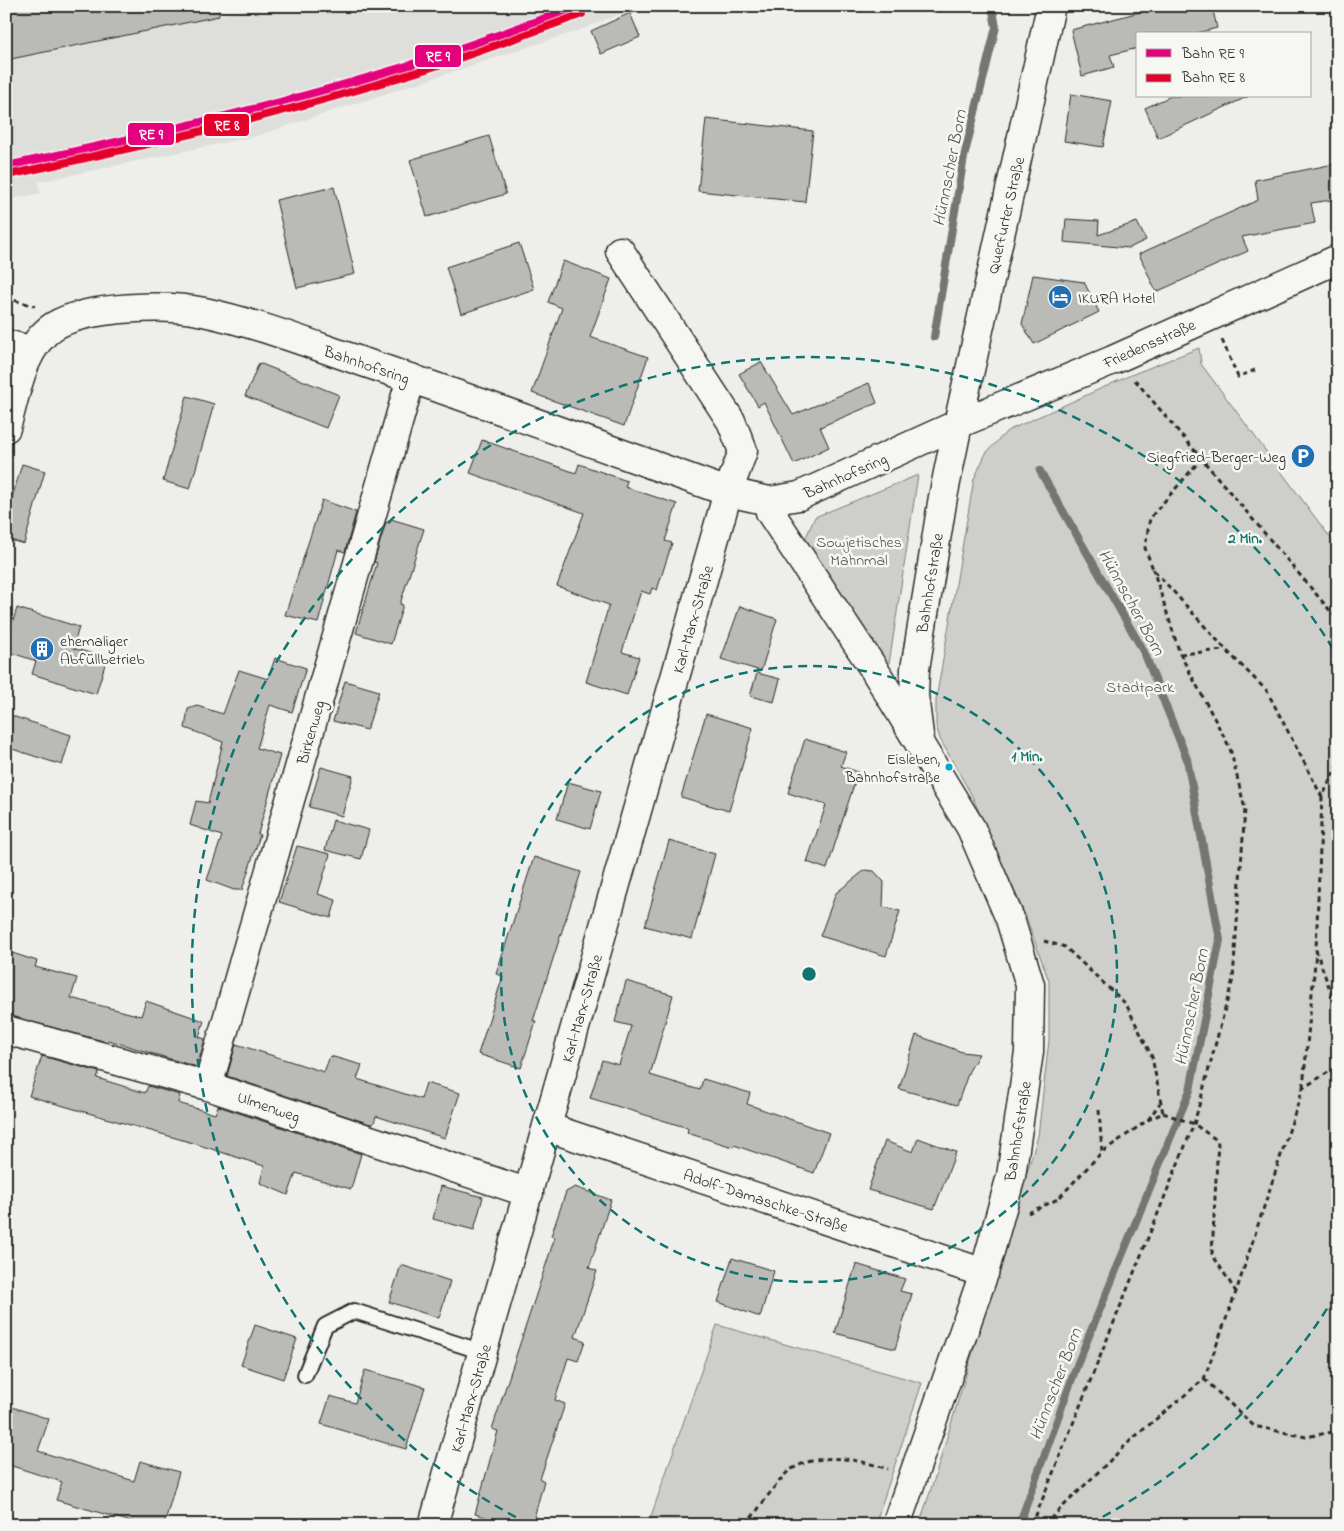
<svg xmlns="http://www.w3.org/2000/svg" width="1344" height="1531" font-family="'Indie Flower',sans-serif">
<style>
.built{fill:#dededb}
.green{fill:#cececa;stroke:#7c7c7a}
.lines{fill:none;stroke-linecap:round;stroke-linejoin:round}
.stream{stroke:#757573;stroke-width:8}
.building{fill:#babab7;stroke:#2b2b2b}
.lane-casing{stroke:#2b2b2b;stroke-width:18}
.street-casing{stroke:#2b2b2b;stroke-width:31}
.secondary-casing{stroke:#2b2b2b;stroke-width:31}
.path{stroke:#2b2b2b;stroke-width:3;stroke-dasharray:5 4;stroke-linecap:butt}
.lane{stroke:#f6f6f2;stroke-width:14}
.street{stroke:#f6f6f2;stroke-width:28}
.secondary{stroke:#f6f6f2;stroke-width:28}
.rail-1-casing{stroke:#f6f6f2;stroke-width:11}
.rail-2-casing{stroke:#f6f6f2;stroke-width:11}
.rail-1{stroke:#e5007d;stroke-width:8}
.rail-2{stroke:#e4002b;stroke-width:8}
.ring{fill:none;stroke:#0f766e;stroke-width:2.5;stroke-dasharray:9 6}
.bus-dot{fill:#00a9ce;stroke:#f6f6f2;stroke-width:2}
.labels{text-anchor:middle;stroke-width:5;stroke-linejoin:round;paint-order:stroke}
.bus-label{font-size:15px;fill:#2b2b2b;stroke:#f6f6f2;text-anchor:end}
.street-label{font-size:16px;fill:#2b2b2b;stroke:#f6f6f2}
.poi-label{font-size:16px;fill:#2b2b2b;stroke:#f6f6f2;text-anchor:start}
.park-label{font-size:16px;fill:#545453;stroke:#f6f6f2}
.water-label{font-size:18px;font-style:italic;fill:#565655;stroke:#f6f6f2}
.centre{fill:#0f766e;stroke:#f6f6f2;stroke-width:2.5}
.ring-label{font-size:15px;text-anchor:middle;font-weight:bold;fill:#0f766e;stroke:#f6f6f2;stroke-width:5;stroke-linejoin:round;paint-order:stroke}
.line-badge{stroke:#f6f6f2;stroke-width:2}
.badge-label{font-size:14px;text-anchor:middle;font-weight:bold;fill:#fff}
</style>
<rect width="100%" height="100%" fill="#eeeeea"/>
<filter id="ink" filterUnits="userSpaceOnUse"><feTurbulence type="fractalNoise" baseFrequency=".02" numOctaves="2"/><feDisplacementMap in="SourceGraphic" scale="10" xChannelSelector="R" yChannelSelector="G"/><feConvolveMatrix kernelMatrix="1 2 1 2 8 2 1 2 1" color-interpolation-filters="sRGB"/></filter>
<g filter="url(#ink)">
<path class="built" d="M264 6H639L583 29 256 136 38 182 41 193 6 200V60Z"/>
<g class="green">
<path d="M1199 348 1201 364 1338 548V1525H919L935 1477 1038 1136 1049 1040V981L1026 917 971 794 940 739 936 725V700L974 479 986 453 1007 431 1131 375Z"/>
<path d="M918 475 887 677 801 548 815 517Z"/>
<path d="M717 1325 922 1383 875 1525H648Z"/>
</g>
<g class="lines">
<g class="stream">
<path d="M934 337 964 157 996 27 992 6"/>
<path d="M1019 1525 1077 1365 1190 1090 1220 940 1187 759 1144 652 1040 471"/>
</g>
</g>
<g class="building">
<path d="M6 6H219V16L6 60Z"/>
<path d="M1163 6H1212L1217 28 1193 34H1138V48L1110 55 1114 67 1082 76 1071 30Z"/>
<path d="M630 13 640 37 601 54 591 31Z"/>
<path d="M1071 94 1112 101 1103 147 1064 141Z"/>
<path d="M1171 96H1249L1158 138 1145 108Z"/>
<path d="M706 119 813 131 805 202 698 191Z"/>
<path d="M489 136 506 194 427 217 410 160Z"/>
<path d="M1334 164 1338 199 1311 203 1315 223 1242 237 1248 251 1156 292 1139 254 1258 200 1255 180Z"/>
<path d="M334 187 355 274 297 288 276 200Z"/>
<path d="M1066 219 1099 221 1098 235 1137 222 1146 240 1129 248 1064 242Z"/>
<path d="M519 243 534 289 461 314 446 267Z"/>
<path d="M563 261 611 279 590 337 648 357 624 426 532 393 562 308 548 302Z"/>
<path d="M1033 275 1084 282 1099 312 1034 344 1022 324Z"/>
<path d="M761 362 793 415 869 383 877 403 820 427 829 447 794 464 764 402 758 406 739 374Z"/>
<path d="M259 363 339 395 326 428 245 396Z"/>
<path d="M187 396 214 404 190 489 163 481Z"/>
<path d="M482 440 576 473 579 464 627 481 625 487 677 504 665 541 672 543 657 590 652 588 650 594 641 591 622 652 639 657 627 695 586 682 609 605 557 586 584 513 470 473Z"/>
<path d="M22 464 45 471 24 544 6 539V518Z"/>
<path d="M322 500 356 512 345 552 338 550 318 623 285 615Z"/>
<path d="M391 519 424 529 400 604 403 605 391 644 356 633 377 563 374 562 386 522 390 523Z"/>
<path d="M740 606 777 619 761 671 721 659Z"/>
<path d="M17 608 79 627 73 648 107 658 96 694 32 674 36 661 6 651V644Z"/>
<path d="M275 658 306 668 292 712 270 705 257 748 280 755 258 834 260 835 242 890H234L207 880 222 836 190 825 196 801 208 803 223 742 185 728 188 709 197 706 223 714 239 670 268 679Z"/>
<path d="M757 673 780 679 774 702 750 696Z"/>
<path d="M345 681 379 691 367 730 333 721Z"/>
<path d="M6 714 71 735 62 765 6 747Z"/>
<path d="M706 714 753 728 729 811 681 797Z"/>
<path d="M805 739 846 752 841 766 858 772 827 869 807 862 826 805 788 793Z"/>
<path d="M321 767 353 776 342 816 309 807Z"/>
<path d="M568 782 601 791 590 829 557 819Z"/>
<path d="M333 820 369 830 361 859 325 850Z"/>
<path d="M669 841 715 854 692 939 645 926Z"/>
<path d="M297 846 330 854 318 894 336 900 331 918 279 902Z"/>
<path d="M534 857 581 872 533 1021H536L521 1068 478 1054 503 976 496 974Z"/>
<path d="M865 870 874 871 884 882 883 907 900 911 886 956 820 936 836 893Z"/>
<path d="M6 951 37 961 35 967 77 978 71 998 141 1016 146 1001 204 1021 199 1037 205 1039 197 1067 108 1040 107 1042 6 1015Z"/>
<path d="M626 981 673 995 650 1075 700 1090 703 1079 750 1093 747 1104 829 1133 814 1173 734 1145 733 1147 687 1133 688 1128 590 1098 602 1060 619 1065 631 1026 615 1022Z"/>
<path d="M916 1035 962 1052 979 1054 969 1071 957 1105 899 1089Z"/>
<path d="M236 1044 324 1072 330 1056 362 1065 357 1079 421 1099 426 1083 460 1093 445 1138 376 1116 374 1123 370 1124 227 1076Z"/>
<path d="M42 1056 99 1072 97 1078 145 1093 148 1086 180 1095 178 1103 215 1114 218 1106 361 1154 351 1189 296 1173 288 1195 260 1183 264 1166 193 1143 29 1096Z"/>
<path d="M918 1138 956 1152 934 1209 868 1190 885 1141 913 1152Z"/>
<path d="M441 1186 483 1197 474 1230 433 1219Z"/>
<path d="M575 1187 611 1200 589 1268 597 1271 575 1337 585 1341 578 1361 568 1358 555 1400 565 1404 540 1479 544 1481 532 1525H513L475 1514 498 1431 492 1429 555 1237 551 1236 566 1192Z"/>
<path d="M732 1258 774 1271 760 1317 718 1302Z"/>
<path d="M856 1264 905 1279 900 1291 912 1294 895 1349 835 1333Z"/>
<path d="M401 1265 450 1281 439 1318 389 1302Z"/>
<path d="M255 1325 297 1339 283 1379 241 1365Z"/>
<path d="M365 1370 425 1387 406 1449 321 1424 330 1396 355 1403Z"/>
<path d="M6 1405 49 1419 38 1451 134 1481 140 1461 179 1472 164 1525H142L56 1500 62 1482 6 1464Z"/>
</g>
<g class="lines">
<g class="lane-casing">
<path id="lane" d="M305 1375 325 1326 354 1311 483 1352"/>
</g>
<g class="street-casing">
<g id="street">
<path d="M6 344 31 350"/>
<path d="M769 501 770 512 872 666 971 828 1010 919 1030 985 1029 1052 1011 1176 984 1273 896 1525"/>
<path d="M919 735 914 695 915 669 943 497 958 424"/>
<path d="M6 1030 208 1086 529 1193"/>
<path d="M208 1086 411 378"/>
<path d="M547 1127 984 1273"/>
<path d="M433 1525 728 492 743 451 731 421 620 251"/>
</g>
</g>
<g class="secondary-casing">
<g id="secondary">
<path d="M958 424 1051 6"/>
<path d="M6 428C16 394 22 347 54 326 87 306 167 304 204 312 260 324 315 346 369 364 490 405 608 449 728 492L769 501 799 496 958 424 1113 360 1338 259"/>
</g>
</g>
<g class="path">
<path d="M6 298 35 306"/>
<path d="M1222 340 1238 377 1255 370"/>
<path d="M1135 380 1338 620"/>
<path d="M1202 458 1150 518 1145 548 1153 569 1226 650 1267 691 1322 797"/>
<path d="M1180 654 1225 650"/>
<path d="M1338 764 1322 797 1316 950 1338 1013"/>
<path d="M1303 1087 1316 952"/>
<path d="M1099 1110 1102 1152"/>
<path d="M1163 1113 1194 1124 1218 1141 1212 1254 1236 1292"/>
<path d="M1148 1120 1160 1103"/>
<path d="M1028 1213 1058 1199 1102 1152 1148 1120 1163 1113 1152 1057 1126 1004 1065 947 1044 941"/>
<path d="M1204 1379 1254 1426 1306 1437 1338 1431"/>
<path d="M746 1525C755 1514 781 1476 790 1470 821 1451 856 1459 888 1469"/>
<path d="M1032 1525 1194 1124 1233 979 1245 809 1230 748 1180 654 1153 569"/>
<path d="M1044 1525 1131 1440 1204 1379 1236 1292 1303 1088 1338 1066"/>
</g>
<use href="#lane" class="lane"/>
<use href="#street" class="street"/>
<use href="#secondary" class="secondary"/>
<g class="rail-1-casing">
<path id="rail-1" d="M6 166C140 138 273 107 403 67 462 49 520 27 578 6"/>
</g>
<g class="rail-2-casing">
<path id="rail-2" d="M8 175C142 146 276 116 407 75 466 57 524 35 582 14"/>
</g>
<use href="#rail-1" class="rail-1"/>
<use href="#rail-2" class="rail-2"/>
</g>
</g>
<g class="ring">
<circle cx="809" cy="974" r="308"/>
<path d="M1335 1296A617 617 0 0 1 1089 1524M529 1524A617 617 0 1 1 1335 652"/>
</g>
<defs>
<g id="hotel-disc" transform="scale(1.25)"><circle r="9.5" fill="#1f6fb2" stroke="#f6f6f2"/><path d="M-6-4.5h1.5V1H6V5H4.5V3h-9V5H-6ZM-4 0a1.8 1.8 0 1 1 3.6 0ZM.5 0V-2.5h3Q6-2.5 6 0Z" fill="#fff"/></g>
<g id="parking-disc" transform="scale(1.25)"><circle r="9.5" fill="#1f6fb2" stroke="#f6f6f2"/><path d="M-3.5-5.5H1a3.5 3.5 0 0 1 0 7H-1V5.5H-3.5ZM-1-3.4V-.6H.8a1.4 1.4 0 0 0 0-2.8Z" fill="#fff"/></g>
<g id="building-disc" transform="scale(1.25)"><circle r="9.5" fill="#1f6fb2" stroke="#f6f6f2"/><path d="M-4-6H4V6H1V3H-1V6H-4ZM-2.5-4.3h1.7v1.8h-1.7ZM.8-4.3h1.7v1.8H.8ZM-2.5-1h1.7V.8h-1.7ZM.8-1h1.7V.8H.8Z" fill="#fff"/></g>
</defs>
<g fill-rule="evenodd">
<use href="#hotel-disc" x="1060" y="297"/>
<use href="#parking-disc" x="1303" y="456"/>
<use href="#building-disc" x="42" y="649"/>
</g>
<circle class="bus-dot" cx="949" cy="767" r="4.5"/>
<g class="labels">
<g class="bus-label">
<text x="940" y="764">Eisleben,<tspan x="940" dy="18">Bahnhofstraße</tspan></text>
</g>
<g class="street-label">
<text transform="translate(1005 215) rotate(-77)" y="6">Querfurter Straße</text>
<text transform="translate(1149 343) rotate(-24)" y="6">Friedensstraße</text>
<text transform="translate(367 364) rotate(19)" y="6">Bahnhofsring</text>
<text transform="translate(845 475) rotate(-24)" y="6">Bahnhofsring</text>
<text transform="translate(929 583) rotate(-81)" y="6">Bahnhofstraße</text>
<text transform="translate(692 619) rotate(-74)" y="6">Karl-Marx-Straße</text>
<text transform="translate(310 732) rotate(-74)" y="6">Birkenweg</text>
<text transform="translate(581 1008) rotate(-74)" y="6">Karl-Marx-Straße</text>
<text transform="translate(269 1106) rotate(19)" y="6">Ulmenweg</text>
<text transform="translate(1017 1131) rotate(-81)" y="6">Bahnhofstraße</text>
<text transform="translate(766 1200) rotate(18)" y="6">Adolf-Damaschke-Straße</text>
<text transform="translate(470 1398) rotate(-74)" y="6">Karl-Marx-Straße</text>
</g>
<g class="poi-label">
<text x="1078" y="303">IKURA Hotel</text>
<text x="1286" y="462" text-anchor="end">Siegfried-Berger-Weg</text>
<text x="60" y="646">ehemaliger<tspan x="60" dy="18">Abfüllbetrieb</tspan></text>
</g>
<g class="park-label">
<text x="859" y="547">Sowjetisches<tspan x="859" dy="18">Mahnmal</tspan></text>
<text x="1140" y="692">Stadtpark</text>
</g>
<g class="water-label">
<text transform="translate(949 168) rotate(-79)" y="6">Hünnscher Born</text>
<text transform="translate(1132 602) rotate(61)" y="6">Hünnscher Born</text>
<text transform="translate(1191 1007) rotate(-79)" y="6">Hünnscher Born</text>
<text transform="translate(1055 1384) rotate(-69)" y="6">Hünnscher Born</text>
</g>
</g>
<circle cx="809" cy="974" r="8" class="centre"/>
<g class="ring-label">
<text x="1245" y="543">2 Min.</text>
<text x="1027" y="761">1 Min.</text>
</g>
<g class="line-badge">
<rect x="414" y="44" width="48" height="24" rx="5" fill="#e5007d"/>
<rect x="203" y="113" width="47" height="24" rx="5" fill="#e4002b"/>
<rect x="127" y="122" width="48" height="24" rx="5" fill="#e5007d"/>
</g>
<g class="badge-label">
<text x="438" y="61">RE 9</text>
<text x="227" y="130">RE 8</text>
<text x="151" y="139">RE 9</text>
</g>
<rect width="1344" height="1531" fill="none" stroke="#f6f6f2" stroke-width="25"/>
<rect x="12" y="12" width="1319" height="1506" fill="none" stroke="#2b2b2b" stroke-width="2" filter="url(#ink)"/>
<rect x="1136" y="32" width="175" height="65" fill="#f6f6f2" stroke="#a5a5a2"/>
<rect x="1146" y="49" width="25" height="8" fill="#e5007d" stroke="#a5a5a2"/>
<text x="1182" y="58" font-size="15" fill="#2b2b2b">Bahn RE 9</text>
<rect x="1146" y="74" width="25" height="8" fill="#e4002b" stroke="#a5a5a2"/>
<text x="1182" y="82" font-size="15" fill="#2b2b2b">Bahn RE 8</text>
</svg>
